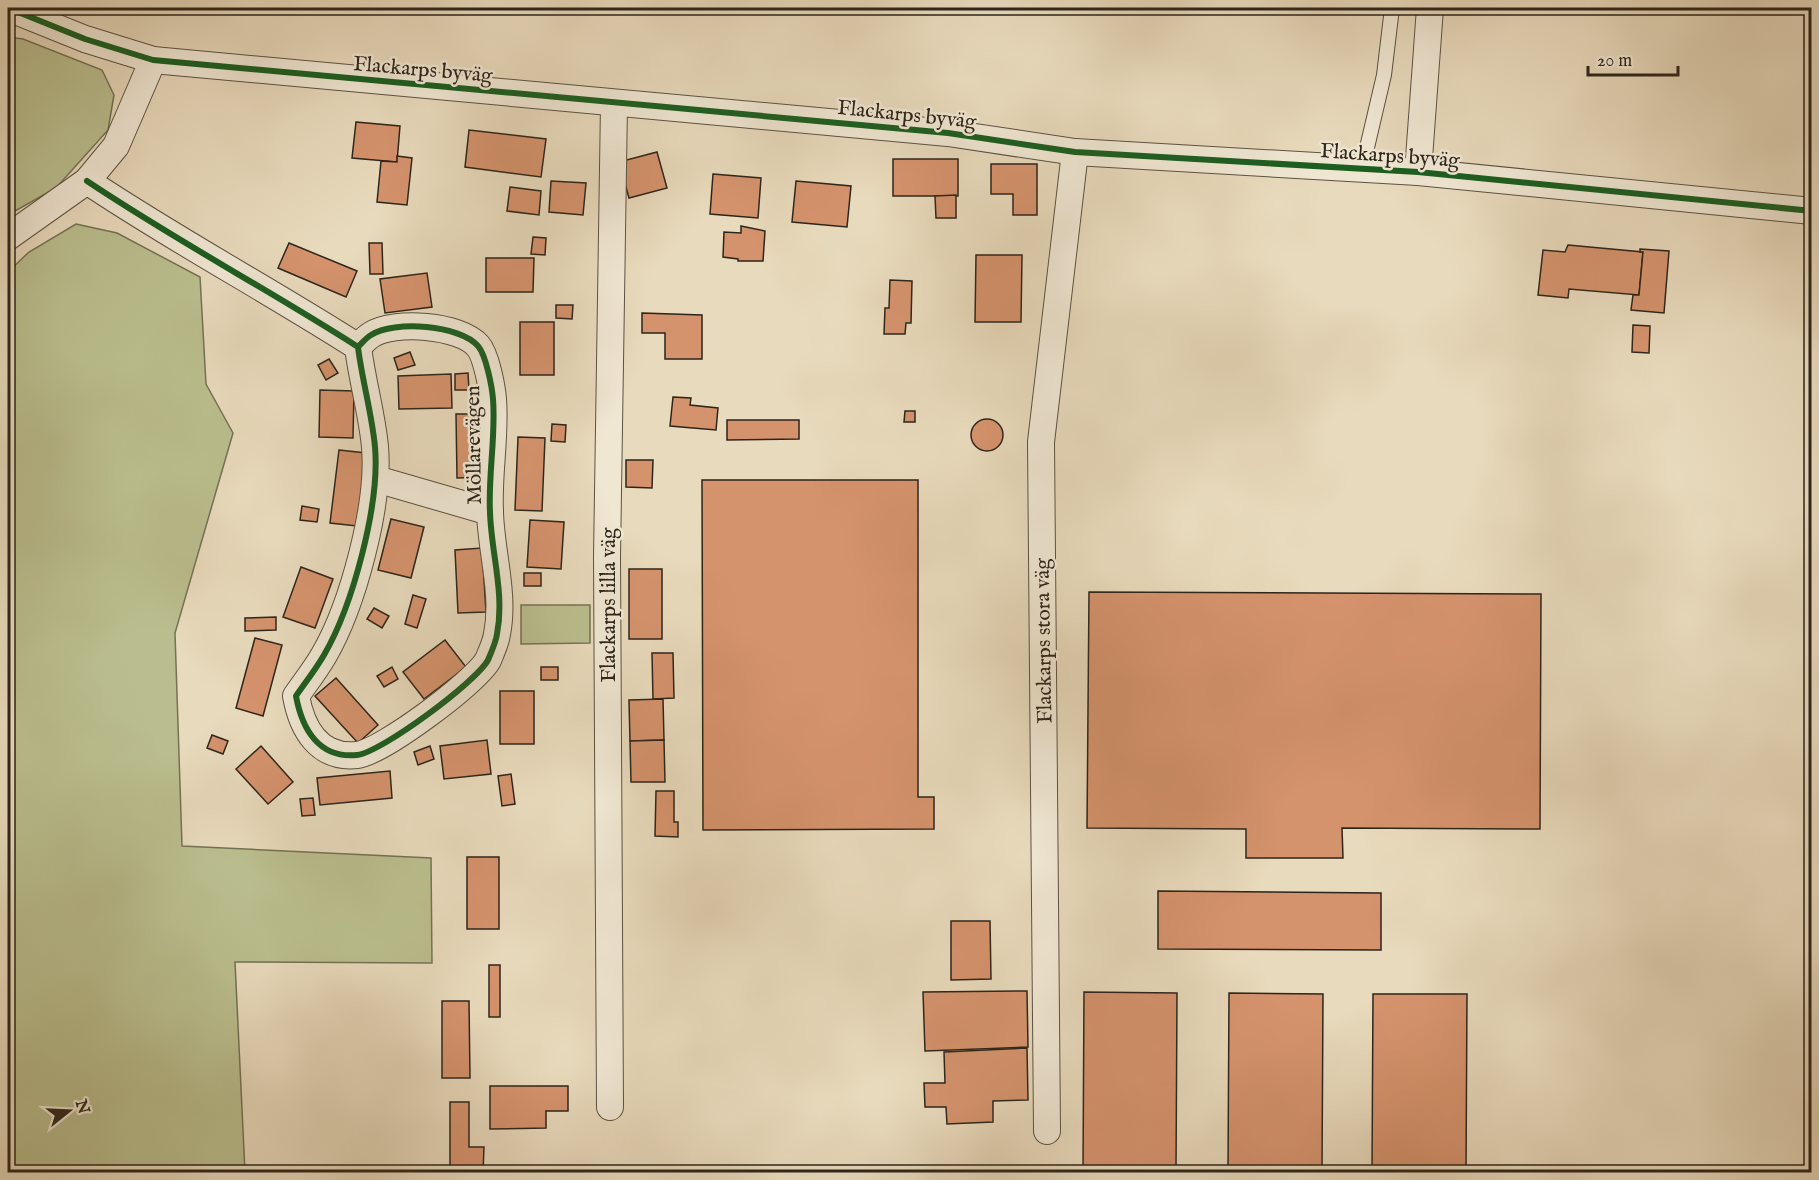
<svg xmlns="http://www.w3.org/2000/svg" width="1819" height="1180" font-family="'IM FELL English',serif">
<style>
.green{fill:#babe8e;stroke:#747254;stroke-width:1.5}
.building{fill:#d5936d;stroke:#2d251b;stroke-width:1.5}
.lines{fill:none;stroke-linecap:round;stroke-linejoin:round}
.service-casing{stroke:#5c5243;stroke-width:16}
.minor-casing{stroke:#5c5243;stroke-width:28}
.service{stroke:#f0e7d3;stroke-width:14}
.minor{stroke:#f0e7d3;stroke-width:26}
.cycleway-casing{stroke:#f0e7d3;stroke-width:10}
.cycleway{stroke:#1b5e20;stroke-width:6}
.labels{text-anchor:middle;stroke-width:5;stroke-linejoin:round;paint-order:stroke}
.street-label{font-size:21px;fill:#2d251b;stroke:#f0e7d3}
</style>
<rect width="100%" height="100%" fill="#e8dabc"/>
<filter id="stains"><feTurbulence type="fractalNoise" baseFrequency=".00333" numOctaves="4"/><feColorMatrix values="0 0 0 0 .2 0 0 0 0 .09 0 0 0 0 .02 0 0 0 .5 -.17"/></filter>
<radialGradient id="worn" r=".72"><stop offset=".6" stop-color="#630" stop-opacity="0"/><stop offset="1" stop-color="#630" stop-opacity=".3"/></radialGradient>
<g class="green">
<path d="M8 37 23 39 102 70 114 95 108 130 56 188 8 215Z"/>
<path d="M76 224 117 233 200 277 206 384 233 433 175 633 182 846 431 858 432 963 235 962 245 1172H8V272L29 252Z"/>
<path d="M521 605H590V643L521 644Z"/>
</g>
<g class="building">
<path d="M356 122 400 126 397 162 352 158Z"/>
<path d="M469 130 546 139 541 177 465 167Z"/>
<path d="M657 152 667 188 629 198 619 162Z"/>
<path d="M397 156 412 158 407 205 377 202 381 161 397 162Z"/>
<rect x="893" y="159" width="65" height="37"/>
<path d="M991 164H1037V215H1013V194H991Z"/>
<path d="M713 174 761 178 758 218 710 214Z"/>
<path d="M551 181 586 183 583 215 549 212Z"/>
<path d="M796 181 851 186 847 227 792 222Z"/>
<path d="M510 187 541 191 539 215 507 211Z"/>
<path d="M956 195V218H936L935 196Z"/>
<path d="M741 226 765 231 763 261H738V259L723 257 724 232 741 233Z"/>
<path d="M533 237 546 238 545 255 531 254Z"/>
<path d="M289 243 357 271 346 297 278 268Z"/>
<path d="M369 243H382L383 274H370Z"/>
<path d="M1568 245 1643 252 1639 295 1569 289 1568 298 1538 295 1543 250 1565 252Z"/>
<path d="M1640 249 1669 251 1664 313 1631 310 1633 295H1639L1643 252H1640Z"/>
<path d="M976 255H1022L1021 322H975Z"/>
<path d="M486 258H534L533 292H486Z"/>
<path d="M427 273 432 307 385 313 380 279Z"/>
<path d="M890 280 912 281 911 323H906L905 334H884L885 308H889Z"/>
<path d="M556 305H573L572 319 556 318Z"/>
<path d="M642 313 702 315V359H665V333H642Z"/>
<rect x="520" y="322" width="34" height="53"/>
<path d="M1633 325 1650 326 1649 353 1632 352Z"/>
<path d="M410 352 415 365 398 370 394 358Z"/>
<path d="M329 359 338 373 326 380 318 365Z"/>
<path d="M468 373 469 390H455V374Z"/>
<path d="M451 374 452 408 399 409 398 376Z"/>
<path d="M320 390 354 391 353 438 319 437Z"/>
<path d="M673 397 691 398 690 405 718 408 716 430 670 426Z"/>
<path d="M905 411H915V422H904Z"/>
<path d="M456 414H484L485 477 457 478Z"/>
<circle cx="987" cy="435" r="16"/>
<path d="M727 420H799V439L727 440Z"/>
<path d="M552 424 566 425 565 442 551 441Z"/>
<path d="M518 437 545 438 542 511 515 510Z"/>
<path d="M339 450 366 453 357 526 330 523Z"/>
<path d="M626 460H653L652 488 626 487Z"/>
<path d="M702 480H918V797H934V829L703 830Z"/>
<path d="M302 506 319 509 317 522 300 520Z"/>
<path d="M391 519 424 527 411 578 378 570Z"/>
<path d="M530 520 564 522 561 569 527 567Z"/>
<path d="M482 548 486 612 458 613 455 550Z"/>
<path d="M301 567 333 579 315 628 283 617Z"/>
<rect x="629" y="569" width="33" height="70"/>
<rect x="524" y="573" width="17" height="13"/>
<path d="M1089 592 1541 594 1540 829 1342 828 1343 858H1246V829L1087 828Z"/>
<path d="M413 595 426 599 417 628 405 624Z"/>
<path d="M374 608 389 616 382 628 367 619Z"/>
<path d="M276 617V630L245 631V618Z"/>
<path d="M255 638 282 645 263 716 236 708Z"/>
<path d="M445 640 466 667 424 699 403 672Z"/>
<path d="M652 653H673L674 698 653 699Z"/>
<path d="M392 667 398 679 384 687 377 676Z"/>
<rect x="541" y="667" width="17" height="13"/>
<path d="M336 678 378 725 358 743 315 696Z"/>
<rect x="500" y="691" width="34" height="53"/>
<path d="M663 699 664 740 630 741 629 700Z"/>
<path d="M212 735 228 741 223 754 207 748Z"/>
<path d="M487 740 491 774 444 779 440 746Z"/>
<path d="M664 740 665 782H631L630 741Z"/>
<path d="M261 746 293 782 268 804 236 769Z"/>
<path d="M430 746 434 759 418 765 414 752Z"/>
<path d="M390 771 392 798 320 805 317 778Z"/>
<path d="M511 774 515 804 502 806 498 776Z"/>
<path d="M656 791H674V822H678V837L655 836Z"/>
<path d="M313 798 315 815 302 816 300 799Z"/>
<rect x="467" y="857" width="32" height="72"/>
<path d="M1158 891 1381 893V950L1158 949Z"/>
<path d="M951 921H990L991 979 951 980Z"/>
<rect x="489" y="965" width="11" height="52"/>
<path d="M1027 991 1028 1047 925 1051 923 992Z"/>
<path d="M1084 992 1177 993 1176 1172H1083Z"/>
<path d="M1229 993 1323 994 1322 1172H1228Z"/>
<path d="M1373 994H1467L1466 1172H1372Z"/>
<path d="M442 1001H469L470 1078H442Z"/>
<path d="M1027 1048 1028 1100 993 1101V1122L947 1124 946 1107H925L924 1083H945L944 1052Z"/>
<path d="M490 1086H568V1111H546V1128L490 1129Z"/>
<path d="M450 1102H469V1147H484L483 1172H450Z"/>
</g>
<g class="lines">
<g class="service-casing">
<path id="service" d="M1362 169 1384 75 1392 8"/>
</g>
<g class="minor-casing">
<g id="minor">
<path d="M8 8 85 39 153 60 948 133 1075 152 1418 172 1812 211"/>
<path d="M1418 172 1430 8"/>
<path d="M87 181C175 240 269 290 358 347 362 380 372 414 375 447 380 504 353 605 324 655 316 669 305 683 296 696 302 729 319 759 357 755 382 752 476 682 488 660 491 653 496 642 497 634 505 594 491 552 490 512 488 475 496 436 493 399 492 387 486 355 478 346 460 325 394 320 371 335 366 338 362 343 358 347"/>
<path d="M8 237 87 181 116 146 153 60"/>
<path d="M376 479 490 512"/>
<path d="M610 1107 607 557 614 104"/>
<path d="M1047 1131 1041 442 1075 152"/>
</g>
</g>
<use href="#service" class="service"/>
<use href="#minor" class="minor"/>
<g class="cycleway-casing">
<g id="cycleway">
<path d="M8 8 85 39 153 60 948 133 1075 152 1418 172 1812 211"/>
<path d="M87 181C175 240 269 290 358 347 362 380 372 414 375 447 380 504 353 605 324 655 316 669 305 683 296 696 302 729 319 759 357 755 382 752 476 682 488 660 491 653 496 642 497 634 505 594 491 552 490 512 488 475 496 436 493 399 492 387 486 355 478 346 460 325 394 320 371 335 366 338 362 343 358 347"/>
</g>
</g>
<use href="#cycleway" class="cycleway"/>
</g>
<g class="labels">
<g class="street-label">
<text transform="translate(423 69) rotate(5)" y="7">Flackarps byväg</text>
<text transform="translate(907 114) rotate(6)" y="7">Flackarps byväg</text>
<text transform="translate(1390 155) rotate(4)" y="7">Flackarps byväg</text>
<text transform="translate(473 445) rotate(-91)" y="7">Möllarevägen</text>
<text transform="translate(608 605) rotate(-90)" y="7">Flackarps lilla väg</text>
<text transform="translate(1043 641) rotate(-91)" y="7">Flackarps stora väg</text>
</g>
</g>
<rect width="1819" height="1180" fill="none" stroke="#e8dabc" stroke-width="30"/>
<rect x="9" y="9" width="1801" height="1162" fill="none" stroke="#2d251b" stroke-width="3"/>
<rect x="15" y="15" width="1789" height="1150" fill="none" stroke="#2d251b" stroke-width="1.5"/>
<g transform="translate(69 1111) rotate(72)" stroke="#f0e7d3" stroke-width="4.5" paint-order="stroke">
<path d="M0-4.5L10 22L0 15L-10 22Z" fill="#2d251b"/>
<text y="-9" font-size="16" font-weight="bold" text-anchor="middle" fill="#2d251b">N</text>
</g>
<path d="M1588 66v9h90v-9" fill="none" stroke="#2d251b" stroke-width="3"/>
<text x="1597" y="66" font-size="18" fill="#2d251b" stroke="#f0e7d3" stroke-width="4.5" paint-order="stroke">20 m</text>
<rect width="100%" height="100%" filter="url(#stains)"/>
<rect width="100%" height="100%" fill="url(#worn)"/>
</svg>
